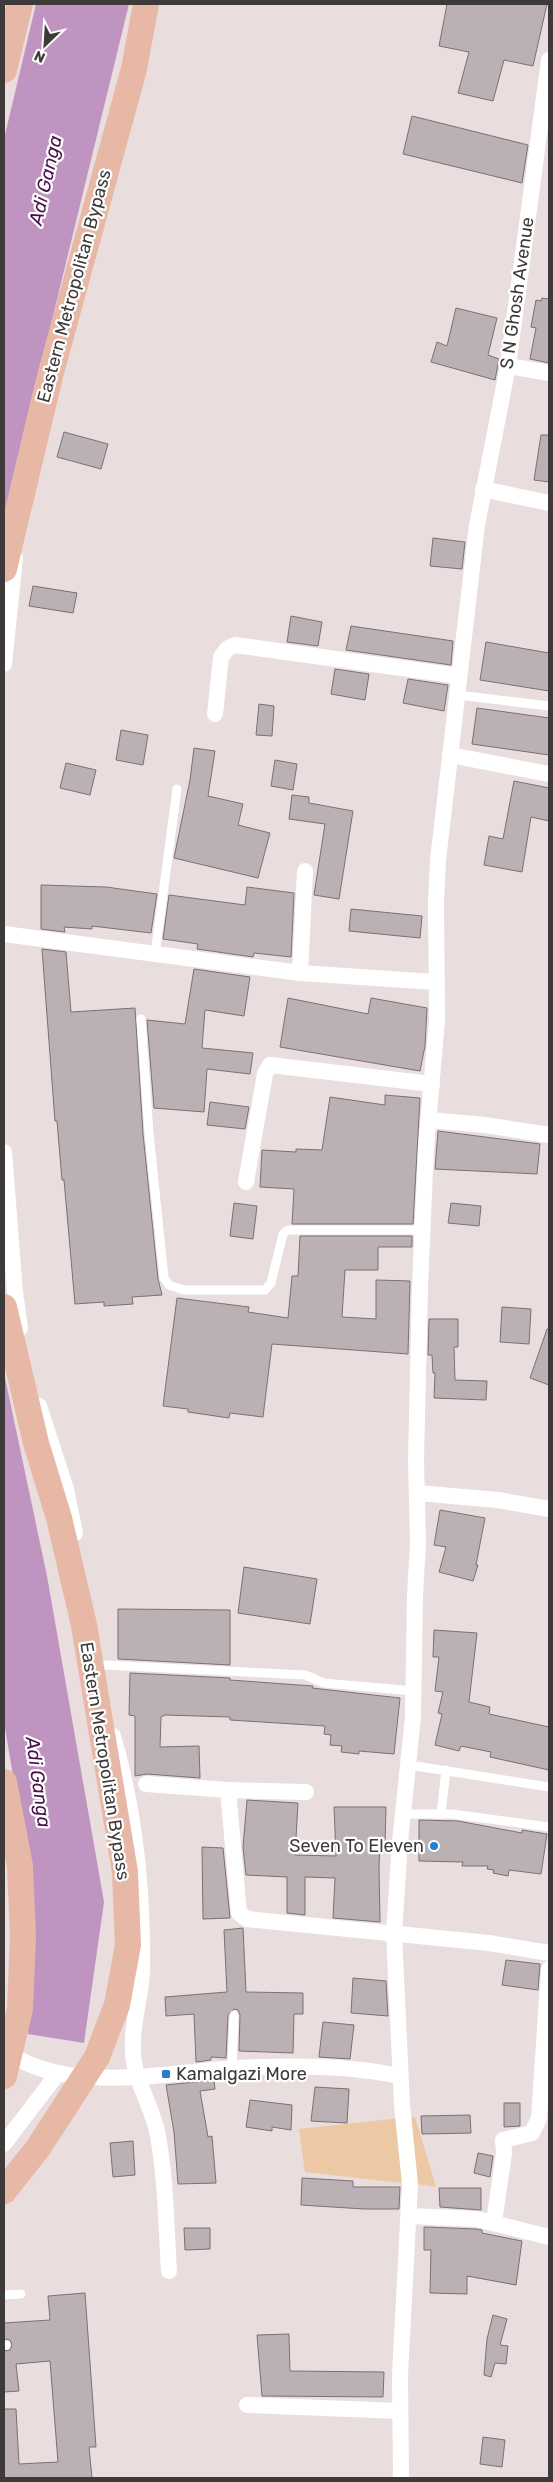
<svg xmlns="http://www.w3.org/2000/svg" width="553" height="2482" font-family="Rubik,sans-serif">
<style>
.green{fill:#ecc8a4}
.water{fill:#bf94c1}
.building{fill:#bbb1b5;stroke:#7a7175}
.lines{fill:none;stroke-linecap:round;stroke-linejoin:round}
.lane{stroke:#fff;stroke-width:9}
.street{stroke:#fff;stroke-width:16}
.primary{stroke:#e7b8a6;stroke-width:26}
.poi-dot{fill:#267fcd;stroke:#fff;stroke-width:2}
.labels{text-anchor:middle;stroke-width:4.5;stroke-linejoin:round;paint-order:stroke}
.street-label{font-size:18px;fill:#3e3a3a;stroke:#fff}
.poi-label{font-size:18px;fill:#3e3a3a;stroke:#fff;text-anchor:end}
.water-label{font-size:19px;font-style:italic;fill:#49144c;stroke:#fff}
</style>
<rect width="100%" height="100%" fill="#e9dddd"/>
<g class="green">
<path d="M415 2117 436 2187 417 2184 406 2119Z"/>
<path d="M401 2118 410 2184 305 2172 299 2129Z"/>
</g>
<g class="water">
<path d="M36 4H129L4 517V139Z"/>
<path d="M4 1373 47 1576 104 1902 84 2043 28 2034 34 1900 4 1722Z"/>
</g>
<g class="building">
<path d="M447 4H547L533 66 504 60 493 101 458 93 469 52 439 46Z"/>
<path d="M412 116 528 145 522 183 403 154Z"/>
<path d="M542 298 549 299V363L530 359 536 328 531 327 536 300 541 301Z"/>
<path d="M456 308 497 318 488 355 499 359 495 380 431 362 437 342 447 346Z"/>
<path d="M64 432 108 444 101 469 57 457Z"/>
<path d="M541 435H549V482L534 480Z"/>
<path d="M433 538 465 542 462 569 430 566Z"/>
<path d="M33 586 77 593 73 613 29 606Z"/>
<path d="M291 616 322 622 318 646 287 642Z"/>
<path d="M351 626 453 641 451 665 346 650Z"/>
<path d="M486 642 549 653V691L480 680Z"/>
<path d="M335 669 369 674 365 700 331 694Z"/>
<path d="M408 679 448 685 444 711 403 703Z"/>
<path d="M259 704 274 706 272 736 256 735Z"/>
<path d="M477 708 549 718V755L472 744Z"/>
<path d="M121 730 148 735 143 765 116 760Z"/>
<path d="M194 748 215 751 208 796 243 804 238 825 270 833 258 878 174 858 190 780Z"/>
<path d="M275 760 297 764 293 790 271 786Z"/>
<path d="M66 763 96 770 90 795 60 788Z"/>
<path d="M514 781 549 788V821L531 817 522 872 484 865 489 836 503 839Z"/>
<path d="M292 795 309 797V803L353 811 339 899 314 895 325 824 289 819Z"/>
<path d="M41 885 106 887 157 894 151 933 92 926V929L64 927 65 932 41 929Z"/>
<path d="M247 887 294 893 291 957 254 953 253 957 197 949 198 944 163 939 169 895 245 905Z"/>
<path d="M351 909 422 916 420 938 349 931Z"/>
<path d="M42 949 66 952 71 1012 135 1008 143 1134 158 1279 162 1295 132 1297 133 1304 104 1306V1302L75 1304 64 1180H62L57 1121H55Z"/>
<path d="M194 969 250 977 244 1016 205 1010 202 1048 253 1053 250 1074 207 1069 204 1112 154 1108 147 1020 185 1024Z"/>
<path d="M288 998 368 1014 371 998 427 1008 425 1046 420 1071 280 1047Z"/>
<path d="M385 1095 420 1098 413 1224H292L294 1189 260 1187 262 1150 296 1152V1149L322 1150 330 1097 385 1105Z"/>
<path d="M210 1102 249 1107 245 1129 207 1125Z"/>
<path d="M438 1131 540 1144 537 1174 435 1169Z"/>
<path d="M234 1203 257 1206 253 1239 230 1236Z"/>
<path d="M451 1203 481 1206 479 1226 448 1223Z"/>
<path d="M300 1236H412V1247H378V1270H345L342 1317 376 1319V1280L410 1281 408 1354 272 1344 263 1417 230 1413 229 1418 188 1412V1409L163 1406 177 1298 249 1307 248 1312 288 1318 292 1276H298Z"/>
<path d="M502 1307 531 1309 529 1344 500 1342Z"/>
<path d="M429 1319H458V1347H454L455 1380 487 1381 486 1400 434 1398 435 1373H433L432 1355H428Z"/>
<path d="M547 1329H549V1385L530 1378Z"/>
<path d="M440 1510 485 1518 476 1565H478L473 1581 439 1572 446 1547 434 1545Z"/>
<path d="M244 1567 317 1579 310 1624 238 1613Z"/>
<path d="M118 1609 230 1610V1665L118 1659Z"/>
<path d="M434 1630 477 1633 469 1702 490 1707 489 1714 549 1727V1770L490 1757 491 1752 461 1746 459 1751 435 1745 442 1714 438 1713 443 1692 435 1691 439 1657H433Z"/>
<path d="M130 1673 230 1678V1680L313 1686 312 1688 400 1698 394 1754 359 1751V1754L341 1752 342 1746 330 1745 331 1735 324 1734 325 1726 230 1720V1717L165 1715 161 1717 160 1747 199 1746 200 1778 147 1774 135 1776V1716L129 1715Z"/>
<path d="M247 1800 298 1803 295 1855 336 1856 334 1807H386L385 1844 380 1843 379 1867 380 1922 333 1918 335 1878 305 1877V1915L287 1913V1877L246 1875 243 1847Z"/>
<path d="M419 1820 458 1821 522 1833V1830L547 1834 541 1874 509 1870 508 1876 493 1873 494 1870 487 1869 488 1866H462L463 1862 419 1861Z"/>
<path d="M202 1847 223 1848 230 1918 203 1919Z"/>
<path d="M243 1928 246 1992 303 1993V2014H294L293 2053 239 2051 240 2015 238 2010 234 2009 228 2015 226 2058 211 2057V2060L196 2062 194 2014 166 2016 165 1997 227 1992 224 1930Z"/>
<path d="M506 1960 540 1964 538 1990 502 1985Z"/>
<path d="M353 1978 386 1981 388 2016 351 2013Z"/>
<path d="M323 2022 354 2025 350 2059 319 2057Z"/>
<path d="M214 2080 215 2089 200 2091 208 2137 212 2136 216 2183 178 2184 174 2132 166 2085Z"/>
<path d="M315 2087 349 2089 347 2123 311 2121Z"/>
<path d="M250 2100 292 2105 291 2130 272 2127V2131L246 2127Z"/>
<path d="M504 2103H520V2126L504 2127Z"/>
<path d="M470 2115 471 2133 422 2134 421 2116Z"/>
<path d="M133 2141 135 2175 113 2177 110 2143Z"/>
<path d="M478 2153 493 2156 490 2177 474 2173Z"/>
<path d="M302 2178 353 2181V2187H400L399 2209H364L301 2205Z"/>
<path d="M439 2188H481V2210L440 2207Z"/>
<path d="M424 2227 476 2229 482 2230V2233L522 2241 516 2285 467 2276V2294L430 2293 431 2250H424Z"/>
<path d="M184 2228H210V2249L185 2250Z"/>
<path d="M85 2293 96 2447H89L92 2478H4V2409H16L19 2464 58 2462 50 2361 16 2364 19 2391 4 2392V2351L10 2350 12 2345 10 2340 4 2339V2323L50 2320 48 2296Z"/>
<path d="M493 2315 507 2319 500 2345 508 2346 506 2364 495 2363 491 2377 484 2375 487 2339Z"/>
<path d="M289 2334 290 2371 384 2372 383 2397 262 2396 257 2335Z"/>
<path d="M483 2437 505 2440 502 2467 480 2464Z"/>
</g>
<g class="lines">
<g class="lane">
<path d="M457 695 549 706"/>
<path d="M155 954 177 789"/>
<path d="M141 1019 149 1133 164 1278 169 1285 184 1290H265L271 1283 283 1234 288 1230H422"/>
<path d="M104 1665 305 1675 324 1683 414 1691"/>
<path d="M409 1765 549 1787"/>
<path d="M403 1814H452L549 1827"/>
<path d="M441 1814 446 1770"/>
<path d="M232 2068 234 2015"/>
<path d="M4 2295 21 2294"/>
<path d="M4 2345H6"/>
</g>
<g class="street">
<path d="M508 366 549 373"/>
<path d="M483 489 549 503"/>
<path d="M4 664 15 558"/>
<path d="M215 714 221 657 228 648 235 645 459 676"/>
<path d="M450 755 549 774"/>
<path d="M4 934 300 973 436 982"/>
<path d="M300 973 305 871"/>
<path d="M429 1120 485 1125 549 1135"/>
<path d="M4 1152 15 1292 20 1328"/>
<path d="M246 1182 265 1074 270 1065 432 1084"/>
<path d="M39 1406 66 1489 75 1533"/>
<path d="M418 1493 498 1500 549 1509"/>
<path d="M113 1736C135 1811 143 1892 142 1969 142 1997 131 2021 133 2052 134 2080 151 2104 157 2131 166 2177 166 2225 169 2271"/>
<path d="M146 1784 228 1790 306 1792"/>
<path d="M228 1790 239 1913 247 1919 489 1943 549 1953"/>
<path d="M4 2050C66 2096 166 2072 237 2068 291 2065 348 2065 400 2076"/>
<path d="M4 2144 58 2073"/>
<path d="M409 2216 477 2219 549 2237"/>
<path d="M494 2222 504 2153 503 2140 532 2133 539 2118 549 1969"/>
<path d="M247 2405 400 2411"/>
<path d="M401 2478 400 2375 410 2184 402 2105 394 1933 400 1842 413 1717 415 1595 418 1543 416 1460 420 1287 426 1148 437 1020 436 902 438 860 477 525 508 366 549 60"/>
</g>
<g class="primary">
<path d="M4 70 20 4"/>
<path d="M4 569 50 376 134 69 146 4"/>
<path d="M4 1307 36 1443 59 1518 84 1625 125 1872 128 1945 117 2005 97 2057 38 2148 4 2191"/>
<path d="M4 1782 20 1866 23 1936 20 2009 4 2076"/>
</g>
</g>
<g class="poi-dot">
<circle cx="434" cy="1846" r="5"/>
<rect x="161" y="2069" width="10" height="10" rx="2.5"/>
</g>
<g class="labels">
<g class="street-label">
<text transform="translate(74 286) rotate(-75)" y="6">Eastern Metropolitan Bypass</text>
<text transform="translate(517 293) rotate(-82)" y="6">S N Ghosh Avenue</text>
<text transform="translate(105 1761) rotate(81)" y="6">Eastern Metropolitan Bypass</text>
</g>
<g class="poi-label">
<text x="424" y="1852">Seven To Eleven</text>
<text x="176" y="2080" text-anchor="start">Kamalgazi More</text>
</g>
<g class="water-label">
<text transform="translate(45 180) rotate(-77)" y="7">Adi Ganga</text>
<text transform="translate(39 1782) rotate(82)" y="7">Adi Ganga</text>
</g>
</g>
<rect width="553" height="2482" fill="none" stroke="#3e3a3a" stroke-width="10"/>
<g transform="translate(45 45) rotate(205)" stroke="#ffffff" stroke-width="4" paint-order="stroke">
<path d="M0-4L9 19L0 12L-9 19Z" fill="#3e3a3a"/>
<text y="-8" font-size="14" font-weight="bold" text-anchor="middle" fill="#3e3a3a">N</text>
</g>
</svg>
